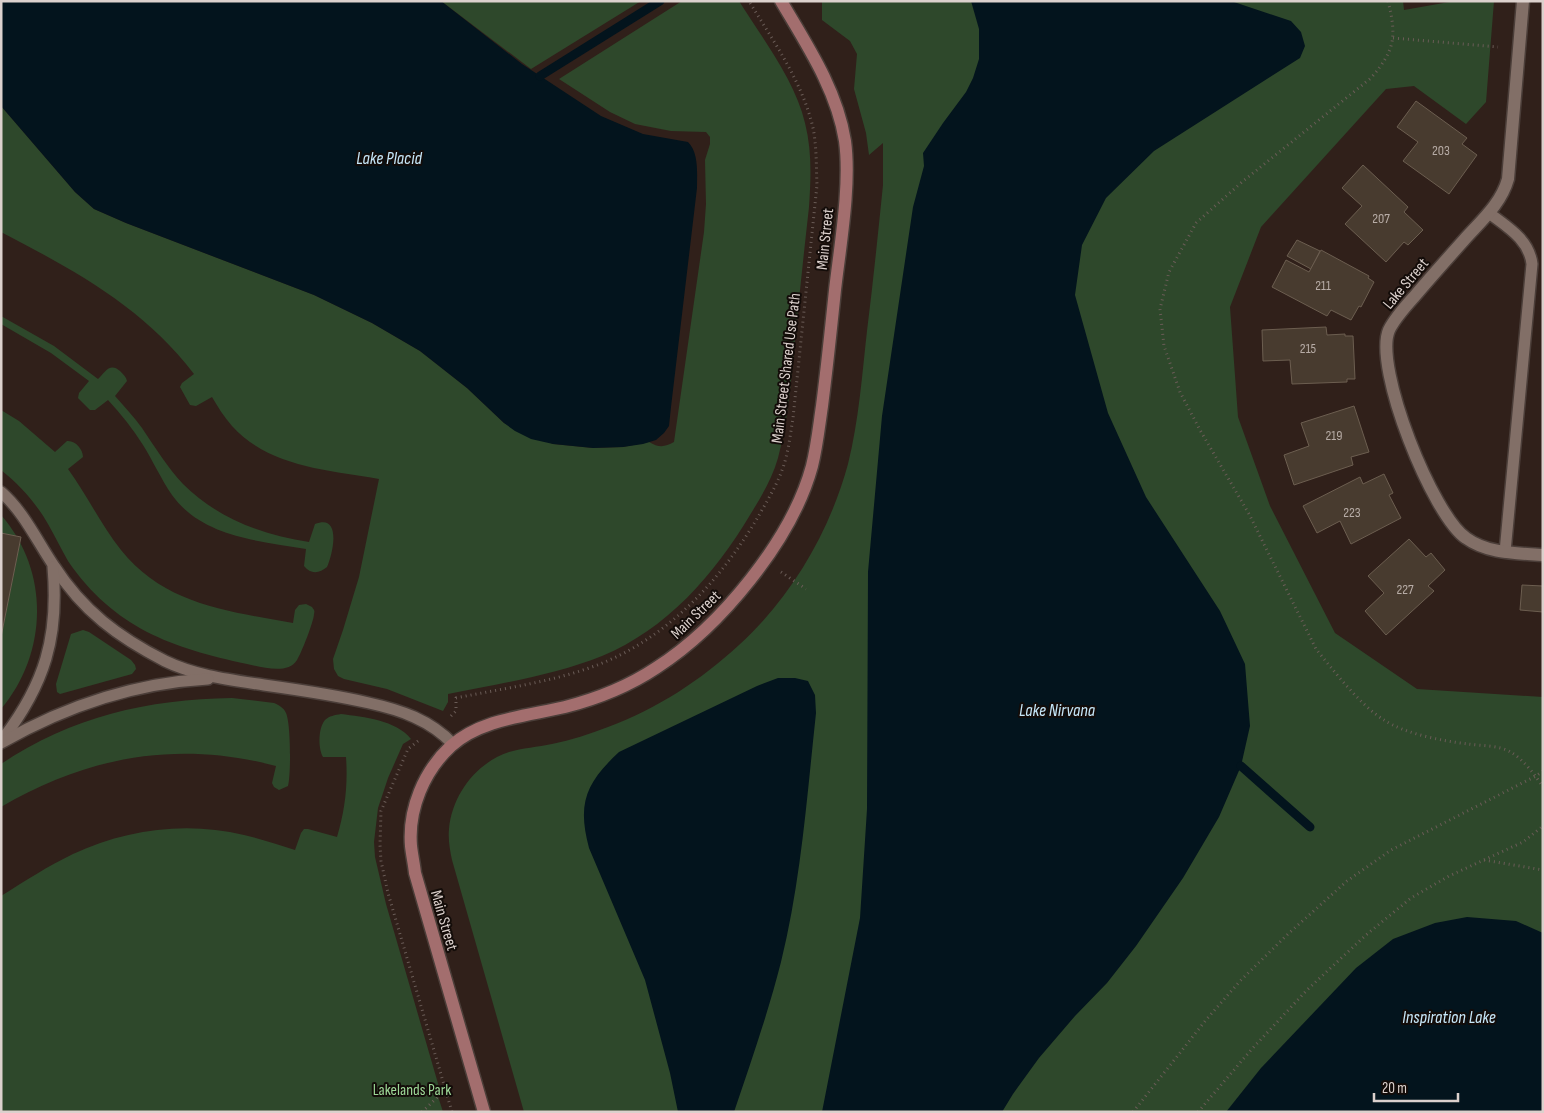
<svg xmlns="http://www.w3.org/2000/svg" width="1544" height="1113" font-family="'Sofia Sans Condensed',sans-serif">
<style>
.green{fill:#2e482b}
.water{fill:#03141d}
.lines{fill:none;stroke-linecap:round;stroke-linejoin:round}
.stream{stroke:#03141d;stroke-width:9}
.building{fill:#483b2f;stroke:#6c5e50}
.lane-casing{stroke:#4b3e39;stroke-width:14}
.street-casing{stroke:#4b3e39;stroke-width:15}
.secondary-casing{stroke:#4b3e39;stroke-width:15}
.path{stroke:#6a5c57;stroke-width:3;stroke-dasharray:1 4;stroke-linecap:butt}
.lane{stroke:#826f67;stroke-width:11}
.street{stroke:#826f67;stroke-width:12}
.secondary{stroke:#a36e6e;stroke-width:12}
.labels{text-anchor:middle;stroke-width:4;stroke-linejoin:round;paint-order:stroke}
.number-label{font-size:14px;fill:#b7aca6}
.street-label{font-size:16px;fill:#dcd1cd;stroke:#130c09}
.park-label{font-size:16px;fill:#9dd897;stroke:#130c09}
.water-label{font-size:18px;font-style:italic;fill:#c6e7f9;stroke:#130c09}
</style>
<rect width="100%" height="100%" fill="#30201a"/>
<g class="green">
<path d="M441 1H641L531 69Z"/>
<path d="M682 1H739C762 38 795 80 805 123 812 151 811 178 809 207 804 252 799 297 795 342 791 381 788 420 778 458 772 479 761 497 750 515 714 575 667 629 602 656 555 675 498 684 448 694V702L443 711 387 689 344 679 338 676 334 669 333 659 343 630 359 577 379 479C327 470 269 467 232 426 224 417 218 407 212 397L196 406 190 405 180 387 182 383 194 374C143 307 74 270 1 232V106L75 192 94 209 126 223 314 295 372 323 420 351 467 388 504 423 553 444 593 448 623 447 649 442C659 448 665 447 674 442L704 232 706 204 705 160 710 144V137L706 132 671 131 635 124 610 112 559 79Z"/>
<path d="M822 1H1403L1404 10 1455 1H1494L1486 102 1466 124 1414 86 1386 89 1261 227 1230 307 1238 417 1270 506 1335 633 1417 689 1543 697V1112H524L452 860C450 850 448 840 449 829 452 795 476 763 509 752 522 748 538 747 552 744 571 740 590 734 608 727 657 709 701 680 739 645 791 598 830 531 848 464 859 420 862 375 867 331 873 283 878 234 883 185V143L869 155 866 133 854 89 857 54 850 41 822 20Z"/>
<path d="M1 316 54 346 98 379C105 372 110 362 120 371 124 375 126 377 127 381L115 396C124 406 134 417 142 428 155 447 167 467 183 484 217 518 262 535 309 542L315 524C342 513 333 554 327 567 320 573 311 575 304 566L306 549C259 541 202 537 172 495 161 479 153 461 143 445 133 429 121 414 108 400L95 410H90L78 398 79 393 89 381 51 353 1 324Z"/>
<path d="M1 410 19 421 55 452 67 441C75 440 83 449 83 457L68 469C87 495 101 525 121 550 165 605 228 611 293 623L295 610 299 605 306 604 312 607C314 610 315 610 314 614 314 621 301 654 297 660 288 675 262 667 247 664 172 648 114 628 68 561 61 549 55 536 48 524 36 503 20 485 1 470Z"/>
<path d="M1 515C50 571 48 653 1 709Z"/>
<path d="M83 630 89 632 131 660 135 665 136 669 132 674 60 694 57 692 56 684 71 634Z"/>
<path d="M232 698 274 703C279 705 284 708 286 713 291 724 291 775 288 786L279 790 274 787 272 783 276 766C178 740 88 756 1 807V764C71 717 148 699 232 698Z"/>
<path d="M341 714C364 717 396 720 411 739L403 744 388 778 378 808 374 842 375 857 386 904 439 1087 436 1090 443 1112H1V896C25 881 48 866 73 854 126 829 187 821 244 835 261 839 278 845 295 850L301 833 304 829H308L337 837C345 810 348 785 346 757H323C318 749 318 728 325 720 329 716 335 715 341 714Z"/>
</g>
<g class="water">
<path d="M1 1H441L522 64 601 116 643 134 688 142C699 153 697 173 697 188L671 407 669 426 664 433 656 440 643 444 623 447 593 448 553 444 531 439 515 431 504 423 467 388 420 351 372 323 314 295 126 223 94 209 75 192 1 106Z"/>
<path d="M971 1H1231L1291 21 1301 32 1305 46 1300 58 1154 151 1106 198 1082 245 1075 295 1108 413 1146 497 1220 611 1245 664 1250 726 1241 766 1219 817 1183 878 1136 946 1107 983 1075 1016 1039 1058 1013 1094 1002 1112H822L860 918 867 809 868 572 882 416 913 207 924 166 923 153 943 123 966 92 973 78 979 59V29Z"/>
<path d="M778 678H795L808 681 815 695 816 713C807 796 801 881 781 962 768 1013 751 1062 734 1112H678L670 1073 645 980 589 848C577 803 586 783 619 752L757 686Z"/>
<path d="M1467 917 1516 921 1543 933V1112H1226L1261 1068 1356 968 1393 939 1435 923Z"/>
</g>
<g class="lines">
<g class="stream">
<path d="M540 76 660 1"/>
<path d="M1241 766 1310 827"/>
</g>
</g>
<g class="building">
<path d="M1416 101 1467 138 1462 144 1477 155 1449 194 1403 161 1418 142 1397 127Z"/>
<path d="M1363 165 1408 207 1404 212 1423 230 1408 245 1404 242 1386 262 1345 224 1362 206 1342 188Z"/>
<path d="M1297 240 1320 251 1311 269 1287 256Z"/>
<path d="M1321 250 1369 276 1368 278 1374 282 1361 307 1359 306 1351 320 1331 310 1327 316 1272 287 1286 260 1309 272Z"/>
<path d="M1326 327 1327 335 1345 334V336H1353L1355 379H1347V382L1292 384 1290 360 1263 361 1262 330Z"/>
<path d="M1354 406 1369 452 1351 457 1353 465 1294 485 1284 455 1309 446 1301 423Z"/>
<path d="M1384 474 1393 493 1389 495 1401 518 1351 544 1340 521 1317 533 1303 506 1360 477 1363 484Z"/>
<path d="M1 533 21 537 1 637Z"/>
<path d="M1409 539 1426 557 1431 553 1445 570 1428 586 1434 591 1386 635 1365 611 1384 593 1368 576Z"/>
<path d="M1522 585 1543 586V612L1520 610Z"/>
</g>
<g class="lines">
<g class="lane-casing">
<g id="lane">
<path d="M1489 213C1507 227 1529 239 1532 264L1505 552"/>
<path d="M1 492C24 512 37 541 54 566 83 611 118 637 165 661 196 676 231 680 264 685 300 690 335 695 369 703 401 710 430 720 453 744"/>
<path d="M2 740C45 684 59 637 53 567"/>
<path d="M1 743C64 707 135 683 208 679"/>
</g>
</g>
<g class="street-casing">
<path id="street" d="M1523 1 1508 179C1501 204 1481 221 1464 240 1447 259 1430 278 1414 297 1405 307 1395 318 1389 330 1373 367 1433 516 1466 538 1488 554 1517 553 1543 555"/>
</g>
<g class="secondary-casing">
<path id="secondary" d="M484 1112 415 873C414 864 412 855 411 846 408 809 424 771 451 746 481 719 527 716 565 707 596 699 629 686 656 668 720 627 792 540 812 466 817 446 819 426 822 406 827 367 831 329 835 290 840 246 851 185 845 141 837 90 807 45 781 1"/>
</g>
<g class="path">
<path d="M1388 1C1397 37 1395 50 1371 78L1242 182 1196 223 1169 272 1160 309 1164 346 1180 392 1200 430 1249 514 1316 649C1333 670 1361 706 1384 720 1405 734 1443 741 1468 744 1481 746 1501 745 1512 753 1524 760 1535 775 1543 787"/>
<path d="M1393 38 1498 47"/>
<path d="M781 572 806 589"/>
<path d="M451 716 456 711V698C500 689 546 683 589 668 663 643 719 583 758 517 766 503 775 488 781 473 788 456 790 436 793 418L817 185C816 164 817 140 811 120 799 77 772 39 749 1"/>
<path d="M418 741 408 749 381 811 380 845 381 861 388 893 452 1112"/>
<path d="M1484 860 1543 870"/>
<path d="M422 1112 445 1090"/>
<path d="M1133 1112 1206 1020 1240 981 1288 934 1347 881 1391 850 1536 776 1543 771"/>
<path d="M1198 1112 1251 1050 1307 990 1366 935 1411 898 1449 876 1523 842 1543 826"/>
</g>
<use href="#lane" class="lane"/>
<use href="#street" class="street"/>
<use href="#secondary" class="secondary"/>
</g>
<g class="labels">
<g class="number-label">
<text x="1441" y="155">203</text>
<text x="1381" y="223">207</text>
<text x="1323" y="290">211</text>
<text x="1308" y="353">215</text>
<text x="1334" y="440">219</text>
<text x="1352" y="517">223</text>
<text x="1405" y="594">227</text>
</g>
<g class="street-label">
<text transform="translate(824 239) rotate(-84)" y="6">Main Street</text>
<text transform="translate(1405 283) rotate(-50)" y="6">Lake Street</text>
<text transform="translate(785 368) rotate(-83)" y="6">Main Street Shared Use Path</text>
<text transform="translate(695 614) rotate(-44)" y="6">Main Street</text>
<text transform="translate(445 920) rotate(74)" y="6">Main Street</text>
</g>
<g class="park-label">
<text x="412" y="1095">Lakelands Park</text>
</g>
<g class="water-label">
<text x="389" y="164">Lake Placid</text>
<text x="1057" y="716">Lake Nirvana</text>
<text x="1449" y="1023">Inspiration Lake</text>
</g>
</g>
<rect width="1544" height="1113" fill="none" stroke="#dcd1cd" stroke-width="5"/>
<path d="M1374 1093v8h84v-8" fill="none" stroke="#dcd1cd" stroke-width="2.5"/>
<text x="1382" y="1093" font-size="15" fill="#dcd1cd" stroke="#130c09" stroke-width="4" paint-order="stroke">20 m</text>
</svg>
